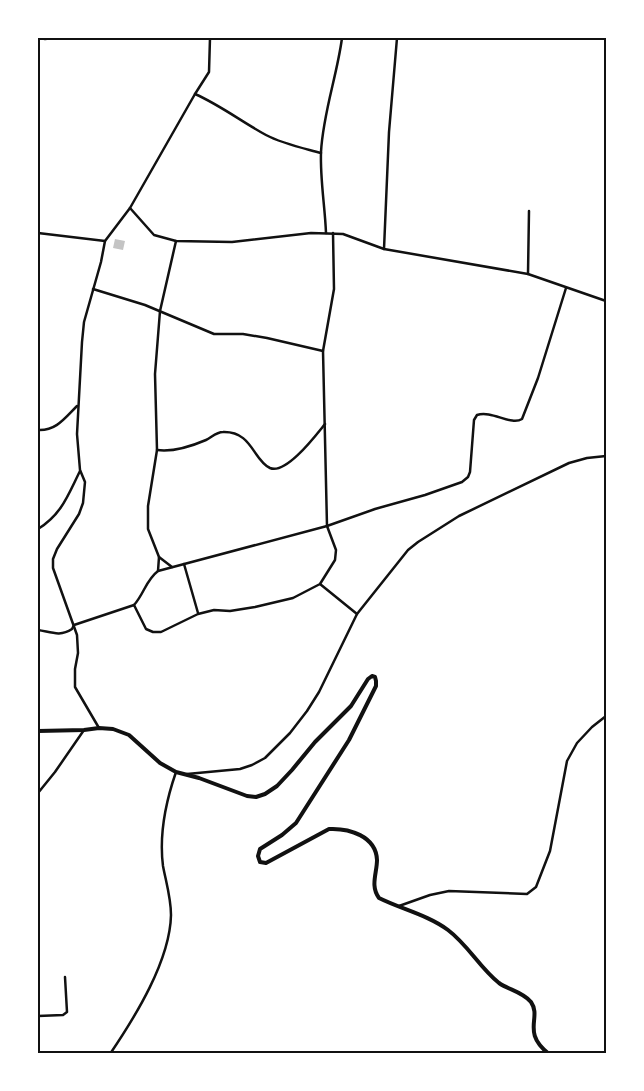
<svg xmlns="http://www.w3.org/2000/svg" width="644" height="1091" font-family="'Archivo Narrow',sans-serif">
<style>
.building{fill:#c4c4c4}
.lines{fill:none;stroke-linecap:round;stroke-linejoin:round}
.minor{stroke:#111;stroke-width:2.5}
.tertiary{stroke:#111;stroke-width:4}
.neatline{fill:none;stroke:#111;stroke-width:2}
</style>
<rect width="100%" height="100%" fill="#fff"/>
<path class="building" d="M115 239 125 241 123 250 113 248Z"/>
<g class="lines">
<g class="minor">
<path d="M40 38 45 39 53 38"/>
<path d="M195 94C220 105 242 122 266 135 283 144 303 148 321 153"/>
<path d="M130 208 154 235 176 241 232 242 311 233 343 234 384 249 528 274 606 301"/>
<path d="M38 233 105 241"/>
<path d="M326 233C325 207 320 179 321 152 323 113 337 76 342 38"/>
<path d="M384 249 389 132 397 38"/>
<path d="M528 274 529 211"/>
<path d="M93 289 145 305 214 334H243L267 338 323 351"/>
<path d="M38 430C56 431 65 418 77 406"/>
<path d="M157 450C172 452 192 446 206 440 211 438 216 432 223 432 252 431 253 460 270 468 286 475 316 435 325 424"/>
<path d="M38 529C62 514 68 495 80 471"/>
<path d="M159 557 172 567"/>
<path d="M184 564 198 613"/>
<path d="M158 571 159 557 148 529V506L157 450 155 374 160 311 176 241"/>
<path d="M320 584 357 614"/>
<path d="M134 605C144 594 146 580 158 571L327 526 375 509 425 495 462 482 468 477 470 472 474 420 477 415C492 410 511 426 522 419L538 378 566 288"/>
<path d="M38 630C51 632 60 637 72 629L74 625 134 605 146 629 153 632H161L198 614 214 610 230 611 255 607 293 598 320 584 335 560 336 550 327 526 323 351 334 289 333 233"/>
<path d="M99 728 75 687V669L78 653 77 635 53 568V559L57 549 79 514 83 503 85 482 80 470 77 434 82 342 84 322 101 262 105 241 130 208 195 94 209 72 210 38"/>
<path d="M187 774 240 769 252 765 265 758 290 733 307 711 319 692 357 614 408 550 418 542 459 516 569 463 587 458 606 456"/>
<path d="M38 793 55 772 84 730"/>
<path d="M399 906 430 895 449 891 527 894 536 887 550 851 567 761 577 743 592 727 606 716"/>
<path d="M38 1016 63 1015 67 1012 65 977"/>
<path d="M110 1054C135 1017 170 961 171 915 171 898 166 882 163 866 159 835 166 801 176 772"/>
</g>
<path class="tertiary" d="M38 731 84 730 99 728 113 729 129 735 160 763 176 772 199 778 247 796 256 797 265 794 277 786 292 770 315 742 351 706 368 679 372 676 375 677 376 681V686L349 740 296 823 282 835 260 849 258 856 260 862 266 863 329 829C349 828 376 836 377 860 377 873 370 886 379 898 401 909 428 915 448 930 468 945 480 968 499 983 509 990 523 992 531 1002 542 1018 521 1032 549 1054"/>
</g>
<rect width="644" height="1091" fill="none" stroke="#ffffff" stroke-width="78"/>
<rect x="39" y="39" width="566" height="1013" class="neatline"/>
</svg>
